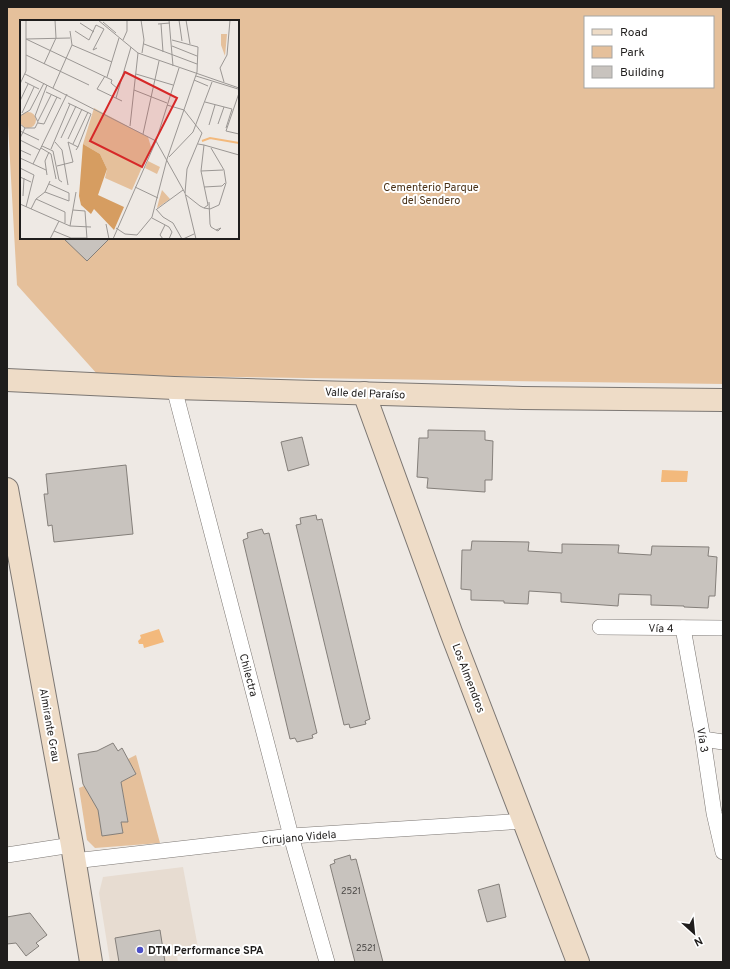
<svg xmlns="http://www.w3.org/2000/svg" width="730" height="969" font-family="Overpass,sans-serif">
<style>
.built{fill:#e7dcd1}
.green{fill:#e5c09b;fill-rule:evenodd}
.water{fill:#f3b97c}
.building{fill:#c8c3be;stroke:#847f7a}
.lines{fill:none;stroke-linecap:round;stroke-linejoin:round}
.street-casing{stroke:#7c7773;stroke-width:16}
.secondary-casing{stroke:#7c7773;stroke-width:24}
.street{stroke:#fff;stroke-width:15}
.secondary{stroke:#eedcc7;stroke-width:22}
.poi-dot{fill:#4d50c7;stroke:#fff;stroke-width:1.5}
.labels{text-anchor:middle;stroke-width:4;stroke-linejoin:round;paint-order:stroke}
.number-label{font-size:9px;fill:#494644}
.park-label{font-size:11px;fill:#4a3218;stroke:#fff}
.street-label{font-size:11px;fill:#1f1d1c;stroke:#fff}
.poi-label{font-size:11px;font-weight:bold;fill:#1f1d1c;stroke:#fff;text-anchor:start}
.inset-river{fill:none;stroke:#f3b97c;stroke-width:2}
.inset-road{fill:none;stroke:#9b9794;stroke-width:1}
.view{fill:#d62828;fill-opacity:0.15;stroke:#d62828;stroke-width:2}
.inset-edge{fill:none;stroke:#1f1d1c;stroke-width:2}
</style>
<rect width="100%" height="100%" fill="#eee9e4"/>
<path class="built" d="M183 867 199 953 177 956 178 962H110L99 893 103 877Z"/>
<g class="green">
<path d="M7 7H723V384L98 375 17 285 7 107ZM585 17H713V87H585ZM21 21H238V238H21Z"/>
<path d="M136 755 160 843 95 848 87 840 79 788 84 786 123 833 121 822 128 821 121 782 136 774 128 759Z"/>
</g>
<g class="water">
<path d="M662 470 688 471 687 482H661Z"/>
<path d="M159 629 164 642 144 648 143 644H139L138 641 141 638 140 635Z"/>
</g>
<g class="building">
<path d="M63 238H110L87 261Z"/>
<path d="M428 430 485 431V440L493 441 492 480H485V492L427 488 428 478 417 477 419 438H428Z"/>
<path d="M302 437 309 465 288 471 281 442Z"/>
<path d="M126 465 133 534 54 542 52 525 48 526 44 494H48L46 474Z"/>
<path d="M316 515 317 520 322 519 370 719 365 721 366 724 350 728 349 724 344 725 296 525 301 524 300 518Z"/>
<path d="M262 529 264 534 269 533 317 733 312 735 313 738 297 742 295 738 290 739 243 540 248 538 247 533Z"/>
<path d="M472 541 529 542 528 551 562 553V544L619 545 618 553 651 555 652 546 709 547 708 556 717 557 715 596H709L708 608 684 607V606L651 605V595L619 594 618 606 561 602V593L529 591 528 604 504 603V601L471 600V590L461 589 462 550H471Z"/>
<path d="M113 743 118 751 122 748 136 774 121 782 128 822H121L123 833 102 836 98 810 83 784 78 754 97 751Z"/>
<path d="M350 855 351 860 356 859 383 962H355L330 865 335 863 334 860Z"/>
<path d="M499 884 506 917 487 922 478 890Z"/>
<path d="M30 913 47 935 36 943 39 946 26 956 16 943 7 944V917Z"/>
<path d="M160 930 165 962H119L115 938Z"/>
</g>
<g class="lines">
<g class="street-casing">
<g id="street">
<path d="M174 388 291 836 327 962"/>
<path d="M600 627 723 628"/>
<path d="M683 628 703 739 714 813 723 852"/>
<path d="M703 739 723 742"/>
<path d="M7 855 72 845"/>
<path d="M74 861 291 836 524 821"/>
</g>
</g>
<g class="secondary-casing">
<g id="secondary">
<path d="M7 380 174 388 523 398 723 400"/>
<path d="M364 393 451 632 578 962"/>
<path d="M7 489 72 845 91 962"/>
</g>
</g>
<use href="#street" class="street"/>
<use href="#secondary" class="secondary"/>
</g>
<circle class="poi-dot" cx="140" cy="950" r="4"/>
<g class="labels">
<g class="number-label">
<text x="351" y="894">2521</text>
<text x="366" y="951">2521</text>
</g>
<g class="park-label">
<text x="431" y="191">Cementerio Parque<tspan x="431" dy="13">del Sendero</tspan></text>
</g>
<g class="street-label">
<text transform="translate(365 393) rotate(2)" y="4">Valle del Paraíso</text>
<text transform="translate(661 628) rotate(1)" y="4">Vía 4</text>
<text transform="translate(249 675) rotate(75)" y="4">Chilectra</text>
<text transform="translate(469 678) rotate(69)" y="4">Los Almendros</text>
<text transform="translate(50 725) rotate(80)" y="4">Almirante Grau</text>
<text transform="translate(703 740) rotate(81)" y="4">Vía 3</text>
<text transform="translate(299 837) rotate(-5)" y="4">Cirujano Videla</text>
</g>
<g class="poi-label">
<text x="148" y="954">DTM Performance SPA</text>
</g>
</g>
<g transform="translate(20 20)">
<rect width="219" height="219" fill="#eee9e4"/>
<path d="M201 14H207L205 36 201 25ZM74 88 128 117 131 127 112 170 85 158 87 149 80 134 63 124ZM0 100a8 8 0 1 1 16 0a8 8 0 1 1-16 0ZM128 141 140 147 137 154 125 148ZM142 170 150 179 137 188 139 180Z" fill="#e5c09b"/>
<path d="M63 124 80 134 87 149 78 175 104 187 94 210 74 189 71 194 61 185 59 176Z" fill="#d69d61"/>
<path class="inset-river" d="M182 121 190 118 219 123"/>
<path class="inset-road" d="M78 0 118 33 219 68M121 0 124 20 122 33M149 0 153 46M159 0 162 21M166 0 170 24M83 2 96 13M60 3 74 12M138 4 150 3M141 4 143 32M55 11 69 20 76 5 84 9M6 19 92 60 91 63 98 69M6 19 50 18M103 20 107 11V0M124 24 177 44M52 25 92 42M152 26 177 36M77 28 73 30 84 9M6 35 69 65M24 44 36 18 35 0M5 54 136 121 165 173M116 54 153 65M85 56 77 69 102 81M176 56 218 69M87 57 99 18M174 60 188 66M5 62 19 69M204 62 200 48 207 35 210 0M0 64 6 51V0M33 68 52 25 50 11M114 70 147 83M26 72 41 79M219 73 206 111 219 114M96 78 111 27M0 81 8 64M185 82 212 89 206 108M48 83 71 94 58 127M147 85 164 90 182 113 167 149 165 173 176 219M2 93 14 67M0 96 10 90 24 63M18 101 31 75M18 103 24 104 37 77M0 104 5 108 0 118M198 104 204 87M189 105 195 85M110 106 118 33M5 108H15L18 102 15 96 27 65M0 111 19 120M123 114 139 41M41 118 56 86M48 119 62 89M0 120 20 130M35 122 42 130 48 165M48 122 58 127 56 130M53 124 68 92M184 125 219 135M22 126 33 131 39 160 42 162M21 128 31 134 36 159M31 129 50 84M0 130 11 135M149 137 173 112 192 62M0 138 26 150M13 144 47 74M37 146 53 142 48 122M0 148 14 155 6 187M181 151 203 150M27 155 25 141 29 132M0 157 11 162M115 167 138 178M184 167 202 166 205 163M25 172 49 181V173L29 164M166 175 180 186 184 188 188 185 181 151 184 125 178 124M3 176 4 158M16 179 45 192V203M189 182 190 204 191 207 196 210 198 211 201 208 196 210M0 184 50 206 71 207M184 188 190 189 199 185 206 163 204 150 191 128M11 189 16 179 25 172 30 161M136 189 143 197 153 203 162 219M137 189 163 170M53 190 65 191 67 219M132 198 149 207 152 212 149 219M86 204 89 219M50 206 56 172M96 208 105 214 117 215 132 197 147 139 177 52 178 27 152 20M34 211 51 218H67M30 219 39 201M93 219 136 121 159 48M143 219 140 215 145 205M163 219 174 214"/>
<path class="view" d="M105 52 157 78 122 147 70 121Z"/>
<rect width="219" height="219" class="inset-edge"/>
</g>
<rect width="730" height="969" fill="none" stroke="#1f1d1c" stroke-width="16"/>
<rect x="584" y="16" width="130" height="72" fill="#ffffff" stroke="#a5a5a4"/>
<rect x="592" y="29" width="20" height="6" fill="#eedcc7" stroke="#a5a5a4"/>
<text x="620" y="36" font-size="12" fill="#1f1d1c">Road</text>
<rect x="592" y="46" width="20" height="12" fill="#e5c09b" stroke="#a5a5a4"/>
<text x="620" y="56" font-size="12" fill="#1f1d1c">Park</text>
<rect x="592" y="66" width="20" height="12" fill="#c8c3be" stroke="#a5a5a4"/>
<text x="620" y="76" font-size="12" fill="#1f1d1c">Building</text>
<g transform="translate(694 933) rotate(153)" stroke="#ffffff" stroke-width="3" paint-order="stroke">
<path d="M0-3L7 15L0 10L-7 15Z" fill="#1f1d1c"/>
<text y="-6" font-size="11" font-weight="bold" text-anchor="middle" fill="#1f1d1c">N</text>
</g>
</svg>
